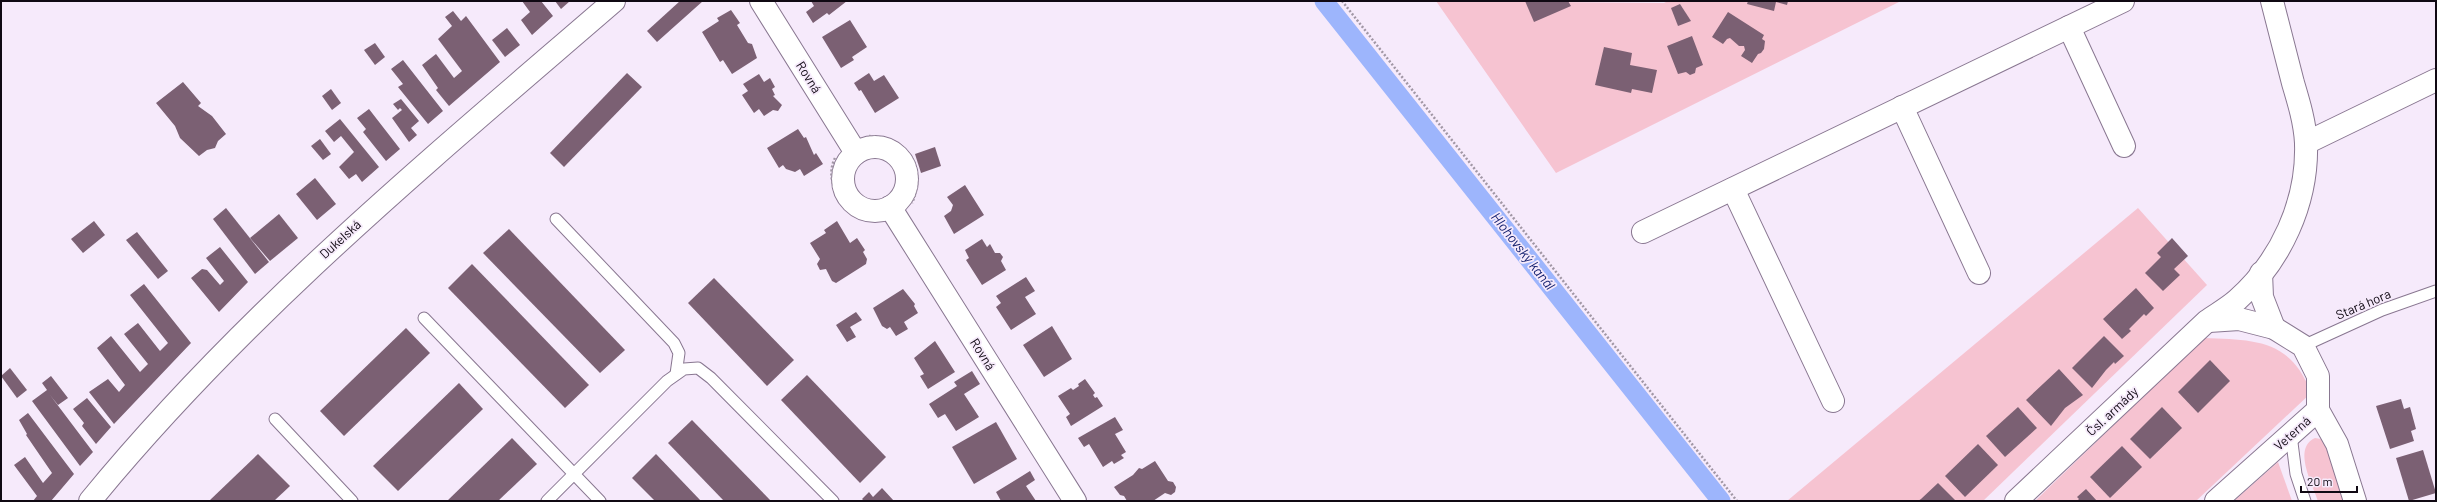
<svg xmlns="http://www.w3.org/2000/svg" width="2437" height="502" font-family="Barlow,sans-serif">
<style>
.green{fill:#f6c3d1}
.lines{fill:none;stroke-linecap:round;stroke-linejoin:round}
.canal{stroke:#9db5fc;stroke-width:19}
.building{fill:#7b6073}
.lane-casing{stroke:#897791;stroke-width:13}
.street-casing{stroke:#897791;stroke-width:24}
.secondary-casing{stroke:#897791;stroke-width:24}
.path{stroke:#a197a5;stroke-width:2.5;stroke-dasharray:2 2;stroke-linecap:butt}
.lane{stroke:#fff;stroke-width:11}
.street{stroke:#fff;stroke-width:22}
.secondary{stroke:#fff;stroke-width:22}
.labels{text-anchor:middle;stroke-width:3.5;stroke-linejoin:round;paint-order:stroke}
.street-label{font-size:13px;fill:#100913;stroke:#f6eafb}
.water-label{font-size:14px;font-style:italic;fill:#172371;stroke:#f6eafb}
</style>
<rect width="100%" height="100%" fill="#f6eafb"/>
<g class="green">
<path d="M1436 1 1664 3 1668 1H1901L1556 173Z"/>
<path d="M2138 208 2207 285 1983 501H1787Z"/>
<path d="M2204 338C2255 340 2291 339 2311 393L2196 501H2035Z"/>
<path d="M2315 438 2321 439 2328 444 2348 501H2318C2313 485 2292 448 2315 438Z"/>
<path d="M2278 462 2292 501H2234Z"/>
</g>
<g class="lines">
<path class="canal" d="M1324 1 1721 501"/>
</g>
<g class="building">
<path d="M522 1H541L553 16 532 35 521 20 530 12Z"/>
<path d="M555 1H570L561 9Z"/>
<path d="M680 1H703L657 42 647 31Z"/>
<path d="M811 1H847L829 15 827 13 813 23 806 12 814 6Z"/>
<path d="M1525 1H1568L1571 6 1534 22Z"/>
<path d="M1748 1H1788L1787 5 1776 2 1774 11 1747 4Z"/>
<path d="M1680 4 1691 21 1678 26 1671 8Z"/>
<path d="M731 10 740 23 737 25 748 43 752 44 757 58 732 74 723 60 720 62 702 32 719 21 717 18Z"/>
<path d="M453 11 461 21 466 16 500 62 449 106 436 90 438 88 422 65 436 54 454 78 462 71 438 39 452 26 445 17Z"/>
<path d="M1728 12 1764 35 1762 39 1765 41 1764 49 1761 53 1758 54 1752 63 1741 56 1745 50 1744 46H1739L1730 38 1727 39 1723 44 1712 37Z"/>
<path d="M850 20 867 47 852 57 854 60 841 68 822 37Z"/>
<path d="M507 28 520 45 505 57 492 40Z"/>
<path d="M1692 36 1703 65 1696 68 1695 73 1690 75 1686 72 1678 74 1667 46Z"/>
<path d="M375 43 385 57 375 65 364 50Z"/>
<path d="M1604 47 1632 53 1630 65 1657 70 1652 93 1632 89 1631 93 1595 85Z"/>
<path d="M403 60 443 111 428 124 398 87 403 84 391 69Z"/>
<path d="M627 73 642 87 564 167 550 153Z"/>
<path d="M869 73 874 81 884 75 899 98 875 113 861 90 859 91 854 83Z"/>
<path d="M759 74 764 82 770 78 775 87 772 89 775 95 773 96 782 105 778 111 773 110 764 116 759 109 754 113 742 95 748 91 743 84Z"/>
<path d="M183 82 201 103 198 106 212 116 226 134 218 141 215 148 207 150 199 156 180 138 175 126 156 103Z"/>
<path d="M331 89 341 103 332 110 322 96Z"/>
<path d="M401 99 419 121 411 128 417 135 409 142 392 118 402 110 400 108 398 110 393 104Z"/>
<path d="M369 109 400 149 386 161 363 132 366 129 357 118Z"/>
<path d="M340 119 379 167 362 182 356 174 349 179 339 167 354 152 341 136 334 142 325 131Z"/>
<path d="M798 129 804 138 806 137 814 155 816 153 823 164 804 176 800 169 795 172 786 169 783 165 779 168 767 148Z"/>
<path d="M320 139 331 154 323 160 311 146Z"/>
<path d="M935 147 941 166 921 173 915 154Z"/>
<path d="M315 178 336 204 317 220 296 194Z"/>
<path d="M965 185 984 215 954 234 944 216 951 211 953 205 947 197Z"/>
<path d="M226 208 269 262 255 274 213 219Z"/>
<path d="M279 214 298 238 270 261 250 238Z"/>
<path d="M94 221 105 235 83 253 71 239Z"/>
<path d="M837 221 850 243 857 238 865 250 863 252 867 259 866 264 836 283 832 281 826 269 820 270 817 264 820 259 810 243 826 233 824 230Z"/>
<path d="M509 229 625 350 600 373 483 253Z"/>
<path d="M137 232 168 271 158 279 126 240Z"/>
<path d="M2172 238 2188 256 2174 269 2180 275 2163 291 2145 273 2161 257 2157 253Z"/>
<path d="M982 239 987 247 990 244 995 253H1000L1003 257 1001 261 1006 270 982 285 966 260 969 258 965 250Z"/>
<path d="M220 247 248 282 219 312 191 278 202 269 207 270 220 285 224 281 206 258Z"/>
<path d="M472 264 589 385 565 408 448 288Z"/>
<path d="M1026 277 1035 291 1025 297 1036 314 1011 330 996 307 1001 303 996 296Z"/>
<path d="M714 278 794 360 767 386 688 303Z"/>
<path d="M144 284 191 343 114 424 89 392 108 379 119 392 125 385 97 348 111 336 140 372 148 364 124 334 138 323 160 351 168 343 130 295Z"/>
<path d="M2136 288 2154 308 2146 316 2144 314 2129 329 2131 331 2122 339 2103 319Z"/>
<path d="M903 289 915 304 914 306 918 313 904 322 908 329 896 336 890 327 887 329 882 326 873 308Z"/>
<path d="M856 312 862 320 850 327 856 337 847 342 836 325Z"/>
<path d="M1052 326 1072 359 1044 377 1023 345Z"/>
<path d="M406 328 430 353 344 436 320 411Z"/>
<path d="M2104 336 2124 356 2115 364 2114 362 2106 370 2092 388 2072 368Z"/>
<path d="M935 341 955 372 928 389 920 376 924 374 914 358Z"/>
<path d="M2210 360 2230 381 2198 413 2178 392Z"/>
<path d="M10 368 27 390 17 398 1 376Z"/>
<path d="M2059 369 2083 395 2065 408 2051 426 2026 400Z"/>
<path d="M972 371 980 384 964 394 979 417 956 431 945 414 938 418 929 404 957 386 954 382Z"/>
<path d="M807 375 886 457 860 483 781 400Z"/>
<path d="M51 376 68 398 58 405 50 395 93 452 80 466 32 401 47 390 42 383Z"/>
<path d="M1085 379 1095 393 1093 395 1095 398 1097 397 1103 406 1071 426 1066 417 1070 414 1058 396 1071 388 1073 390 1079 386 1078 384Z"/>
<path d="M459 383 483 409 398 491 373 466Z"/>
<path d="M87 398 111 427 96 444 82 426 84 423 73 409Z"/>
<path d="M2401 399 2404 409 2410 407 2416 429 2411 431 2414 441 2390 449 2376 406Z"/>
<path d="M2018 407 2037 428 2005 457 1986 436Z"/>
<path d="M2162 407 2182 428 2150 459 2130 439Z"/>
<path d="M28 413 74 474 51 501H33L37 496 14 465 25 457 43 483 52 473 26 435 27 434 19 420Z"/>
<path d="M1115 417 1123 430 1115 434 1126 452 1121 455 1124 458 1114 464 1112 461 1103 467 1089 444 1084 447 1078 438Z"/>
<path d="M692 420 771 501H724L668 443Z"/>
<path d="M996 422 1017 459 974 484 952 447Z"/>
<path d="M512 438 537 464 498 501H447Z"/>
<path d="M1978 444 1998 465 1965 497 1945 476Z"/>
<path d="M2122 446 2142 467 2110 498 2090 477Z"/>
<path d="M2423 450 2436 493 2409 501 2396 458Z"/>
<path d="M258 454 290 486 274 501H209Z"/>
<path d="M656 454 701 501H655L632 478Z"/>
<path d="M1155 461 1168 481 1173 482 1176 487 1175 492 1171 495 1165 493 1153 501H1127L1124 496 1120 495 1114 487 1133 475 1139 468 1142 469Z"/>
<path d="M1030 471 1035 480 1026 486 1036 501H1001L996 492Z"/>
<path d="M1938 483 1956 501H1918L1921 499Z"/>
<path d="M882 488 894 501H864L862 499 869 492 873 497Z"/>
<path d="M2086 489 2097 501H2077L2079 499 2077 497Z"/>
</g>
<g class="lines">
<g class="lane-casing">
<g id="lane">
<path d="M556 219 674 343 679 353 676 374"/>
<path d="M424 318 600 501"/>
<path d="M2303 346 2382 310 2436 291"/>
<path d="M275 419 352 501"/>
<path d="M2291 435 2296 474 2305 501"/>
<path d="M547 501 667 381 684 369 698 368 711 378 833 501"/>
</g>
</g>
<g class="street-casing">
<g id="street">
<path d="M761 1 856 153"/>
<path d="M2069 27 2124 146"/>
<path d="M1902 107 1979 273"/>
<path d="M2306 143 2436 80"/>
<circle cx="875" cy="179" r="32"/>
<path d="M1733 189 1833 401"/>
<path d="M890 207 1075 501"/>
<path d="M1643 232 2123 1"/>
<path d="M2261 273 2262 297 2274 328"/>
<path d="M2209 321 2239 319 2274 328 2303 346 2318 376V410L2216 501"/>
<path d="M2318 410 2337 444 2355 501"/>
<path d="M2016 501 2207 321C2217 314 2228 308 2237 300 2281 261 2308 202 2306 143 2305 123 2299 103 2293 83 2286 56 2279 28 2272 1"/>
</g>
</g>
<g class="secondary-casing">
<path id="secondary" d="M90 501C244 313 431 159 614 1"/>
</g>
<g class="path">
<path d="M1342 1 1737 501"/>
<path d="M869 136C907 138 928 167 912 203"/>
<path d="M835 158C826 175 835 201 850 211 857 216 866 218 874 219"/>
</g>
<use href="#lane" class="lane"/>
<use href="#street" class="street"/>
<use href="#secondary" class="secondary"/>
</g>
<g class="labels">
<g class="street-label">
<text transform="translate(809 77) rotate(58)" y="5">Rovná</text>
<text transform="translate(340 239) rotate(-42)" y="5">Dukelská</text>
<text transform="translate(2363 304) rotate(-23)" y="5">Stará hora</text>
<text transform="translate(983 354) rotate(58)" y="5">Rovná</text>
<text transform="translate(2112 411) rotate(-43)" y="5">Čsl. armády</text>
<text transform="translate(2292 433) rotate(-42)" y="5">Veterná</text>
</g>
<g class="water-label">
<text transform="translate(1523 251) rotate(52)" y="5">Hlohovský kanál</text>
</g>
</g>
<rect width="2437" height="502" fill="none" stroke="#100913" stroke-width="4"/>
<path d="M2301 486v6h56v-6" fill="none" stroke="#100913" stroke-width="2"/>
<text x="2307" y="486" font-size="12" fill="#100913" stroke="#f6eafb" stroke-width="3" paint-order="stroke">20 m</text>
</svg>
